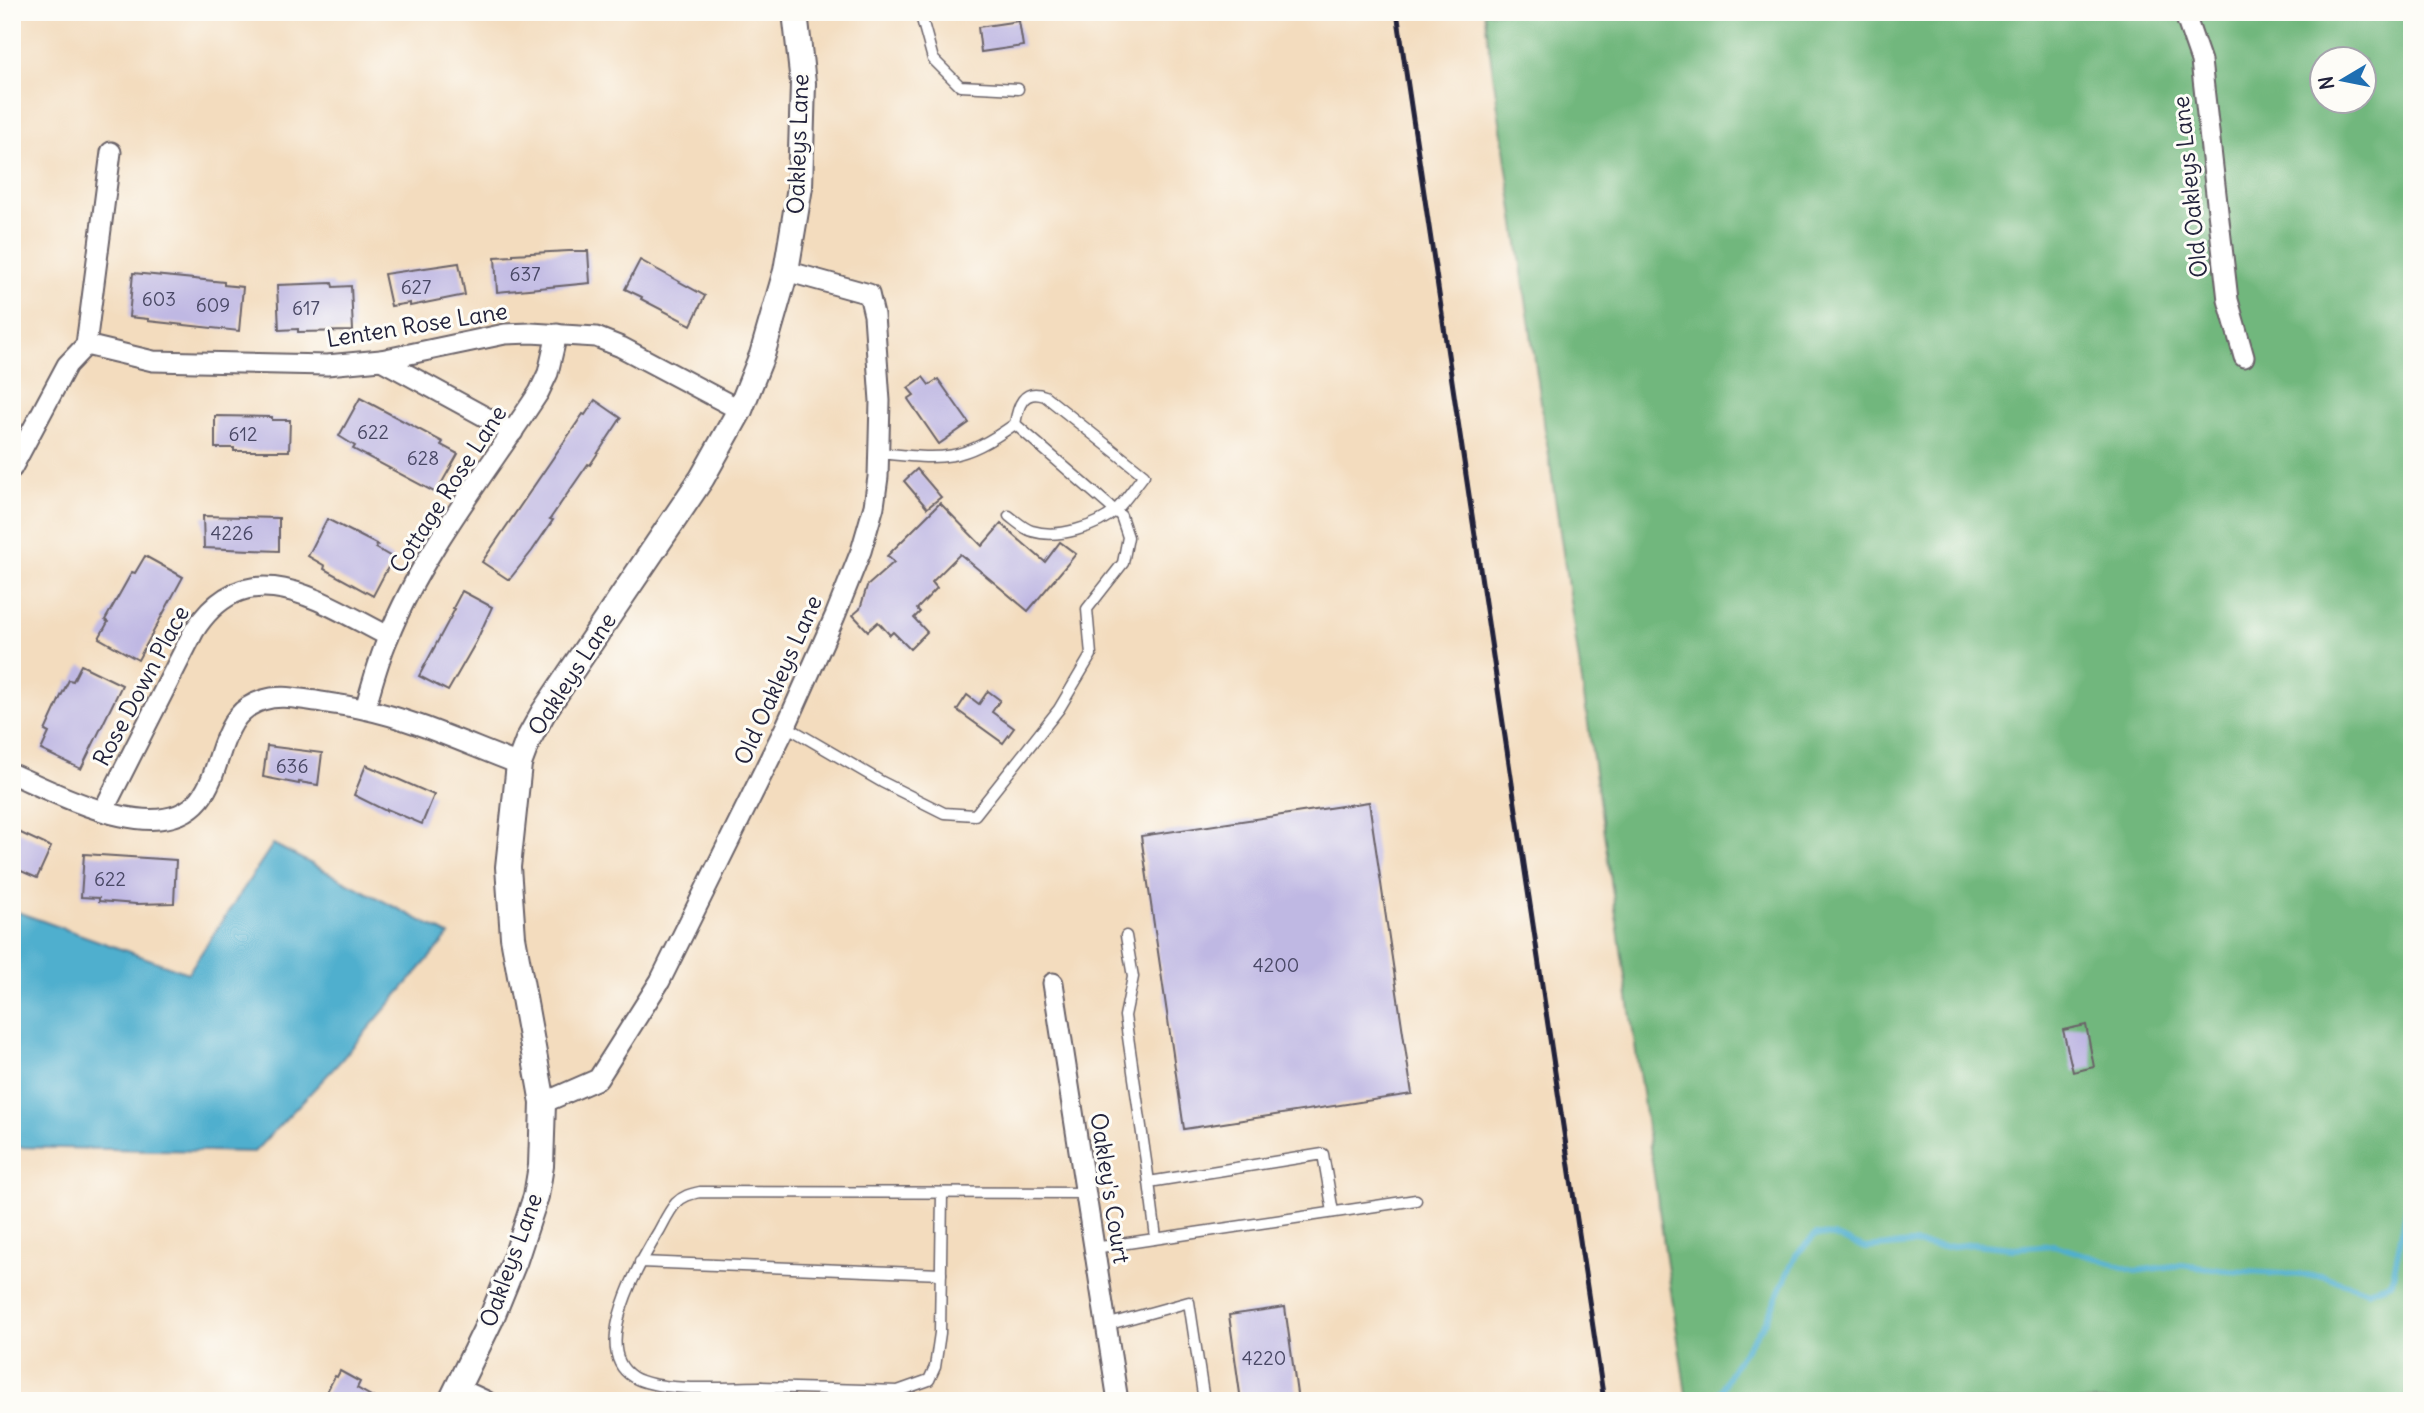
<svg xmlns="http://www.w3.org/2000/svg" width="2424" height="1413" font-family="Delius,sans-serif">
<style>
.forest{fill:#71b77d;stroke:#4a6c5c;stroke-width:2;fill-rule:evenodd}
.water{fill:#4fafce;stroke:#386884;stroke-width:2}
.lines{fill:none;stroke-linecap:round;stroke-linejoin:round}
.stream{stroke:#4fafce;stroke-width:6}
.building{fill:#bfb8e3}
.service-casing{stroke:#6b6369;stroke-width:13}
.minor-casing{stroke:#6b6369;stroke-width:23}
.tertiary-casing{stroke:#6b6369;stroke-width:28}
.service{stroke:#fff;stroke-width:10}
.minor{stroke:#fff;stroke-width:19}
.tertiary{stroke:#fff;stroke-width:24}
.rail{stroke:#22223b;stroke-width:5}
.labels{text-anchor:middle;stroke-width:6;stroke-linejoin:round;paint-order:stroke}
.number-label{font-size:19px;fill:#494865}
.street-label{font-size:23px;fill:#22223b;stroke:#fdfcf7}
</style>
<rect width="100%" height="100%" fill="#fdfcf7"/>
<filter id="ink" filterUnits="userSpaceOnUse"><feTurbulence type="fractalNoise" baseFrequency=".0143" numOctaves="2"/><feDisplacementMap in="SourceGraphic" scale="14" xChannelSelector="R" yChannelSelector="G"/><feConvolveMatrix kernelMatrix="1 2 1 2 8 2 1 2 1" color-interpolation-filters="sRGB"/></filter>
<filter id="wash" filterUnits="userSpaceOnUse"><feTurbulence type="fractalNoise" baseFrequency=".00686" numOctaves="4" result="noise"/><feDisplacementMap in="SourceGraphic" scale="28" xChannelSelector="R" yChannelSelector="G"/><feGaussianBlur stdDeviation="1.57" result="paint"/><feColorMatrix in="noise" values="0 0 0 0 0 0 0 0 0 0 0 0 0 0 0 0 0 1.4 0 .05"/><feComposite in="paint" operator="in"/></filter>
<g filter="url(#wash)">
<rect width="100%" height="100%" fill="#f3dcbe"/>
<path class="forest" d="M1484 12H2412V836L2407 1401H1687ZM2322 60H2364V102H2322Z"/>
<path class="water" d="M273 844 449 935 337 1065 254 1152 12 1147V910L188 973Z"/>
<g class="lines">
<path class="stream" d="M1706 1401 1721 1391 1733 1367 1766 1321 1796 1255 1815 1235 1834 1236 1865 1248 1912 1244 1944 1247 1974 1244 2013 1248 2054 1245 2135 1271 2181 1265 2229 1271 2323 1276 2368 1291 2392 1282 2412 1181"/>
</g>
<g id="blocks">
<g class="building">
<path d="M1019 21 1023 46 981 52 978 27Z"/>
<path d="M569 251H588L590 283 497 292 495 257 513 256V254Z"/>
<path d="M640 260 705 296 691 325 641 299 642 297 625 289Z"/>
<path d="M459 263 465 295 410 306V303L391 306 384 274Z"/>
<path d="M133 273 224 282V285L243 287 239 331 148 321V319L129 317Z"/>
<path d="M332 283 333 287 351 286 353 331 298 332V329L279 330 277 285Z"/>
<path d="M923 377 929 385 938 379 969 423 939 444 908 399 914 395 908 388Z"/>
<path d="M360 398 443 442 441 445 458 454 436 493 353 449 355 446 339 436Z"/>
<path d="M595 400 621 418 590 465 588 464 561 503 550 519 553 520 532 551 509 580 482 562 583 414 585 415Z"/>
<path d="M215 416 272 417V420H290L289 451H234V448H215Z"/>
<path d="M917 469 941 497 927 508 904 481Z"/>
<path d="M940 503 982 546 1001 524 1045 562 1060 542 1076 554 1028 611 960 554 932 582 937 588 917 609 920 612 914 618 927 632 910 649 893 632 890 635 878 622 868 631 853 615 860 609 867 586 894 562 887 556Z"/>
<path d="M203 516 279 518V551L204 548Z"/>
<path d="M327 519 378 545 376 548 393 558 373 596 324 569 325 566 308 556Z"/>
<path d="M145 556 183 577 138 660 99 638 108 622 105 620 132 572 135 573Z"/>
<path d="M462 591 492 607 476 642 448 691 419 676 455 609 453 608Z"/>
<path d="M81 665 122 685 81 769 41 750 49 733 45 731 61 696 69 680 73 681Z"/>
<path d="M988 691 1000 700 992 712 1014 728 1003 743 957 710 967 695 979 704Z"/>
<path d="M267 746 322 753 318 785 299 782V784L263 777Z"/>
<path d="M366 765 434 795 422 824 387 809 386 811 354 795Z"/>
<path d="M1369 802 1412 1094 1184 1129 1141 836Z"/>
<path d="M12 829 51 847 37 878 12 867Z"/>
<path d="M84 854 176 860 174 903 136 904 99 901V898L81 897Z"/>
<path d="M2086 1025 2094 1067 2073 1072 2063 1030Z"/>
<path d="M1285 1307 1298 1401H1241L1229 1315Z"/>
<path d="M340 1371 360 1382 357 1388 380 1401H322L335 1376 337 1377Z"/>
</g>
</g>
</g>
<g filter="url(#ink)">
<use href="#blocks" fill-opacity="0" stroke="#6b6369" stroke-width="2"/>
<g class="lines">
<g class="service-casing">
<g id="service">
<path d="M920 12 933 59 960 86 1018 89"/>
<path d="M880 453C944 460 961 462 1015 424 1018 406 1023 388 1045 396L1144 475C1135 486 1126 500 1116 510 1097 527 1057 539 1032 531 1024 529 1016 521 1009 516"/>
<path d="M786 726 882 782 944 813 975 815 1059 709 1091 655 1087 609 1123 563 1128 537 1121 516 1015 424"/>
<path d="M1126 936 1133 977 1125 1016 1149 1182 1323 1154 1333 1212"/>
<path d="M1149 1182 1156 1238"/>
<path d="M1094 1248 1416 1200"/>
<path d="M640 1262 941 1274"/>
<path d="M1106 1325 1189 1302 1204 1401"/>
<path d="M761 1387 898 1391 929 1380 935 1367 940 1333 942 1193"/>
<path d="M760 1401 761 1387C728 1387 660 1393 633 1377 589 1350 640 1262 659 1231 664 1222 669 1211 676 1203 683 1196 690 1194 700 1192L1086 1193"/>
</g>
</g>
<g class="minor-casing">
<g id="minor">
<path d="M2184 12 2201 61 2228 300 2244 357"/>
<path d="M86 345 153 361 327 365 381 360 505 334 531 333 596 337 621 347 740 410"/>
<path d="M381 360 513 432"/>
<path d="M12 468 67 365 86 345 111 152"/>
<path d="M365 709C372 685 378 661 388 638 423 550 488 471 539 392L548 373 557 334"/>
<path d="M12 774C59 794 159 849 200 799 212 784 217 762 223 745 231 723 240 707 263 700 281 694 298 699 316 701 332 704 348 706 363 709 416 720 468 745 519 764"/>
<path d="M103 811 194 631C248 547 322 603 388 636"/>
<path d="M1053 983 1118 1401"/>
<path d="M543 1103 598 1079 660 981 786 726 835 616 861 551 874 506 878 477 880 401 874 315 869 294 786 271"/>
<path d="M458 1388 486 1401"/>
</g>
</g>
<g class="tertiary-casing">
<path id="tertiary" d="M451 1401 491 1319 515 1260 536 1196 541 1166 543 1103 513 937 508 867 519 764 528 740 543 713 702 478 740 410 762 355 786 271 800 187 803 83 795 12"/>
</g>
<use href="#service" class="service"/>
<use href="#minor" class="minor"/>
<use href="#tertiary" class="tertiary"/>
<path class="rail" d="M1397 12 1604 1401"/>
</g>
</g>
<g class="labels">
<g class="number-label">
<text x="525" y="281">637</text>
<text x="416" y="294">627</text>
<text x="159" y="306">603</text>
<text x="213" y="312">609</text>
<text x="306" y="315">617</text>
<text x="373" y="439">622</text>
<text x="243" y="441">612</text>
<text x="423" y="465">628</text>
<text x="232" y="540">4226</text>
<text x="292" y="773">636</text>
<text x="110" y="886">622</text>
<text x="1276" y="972">4200</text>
<text x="1264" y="1365">4220</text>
</g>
<g class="street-label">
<text transform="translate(798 144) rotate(-88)" y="8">Oakleys Lane</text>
<text transform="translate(2190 187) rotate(-96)" y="8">Old Oakleys Lane</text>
<text transform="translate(417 325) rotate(-9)" y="8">Lenten Rose Lane</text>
<text transform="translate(448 489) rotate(-57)" y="8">Cottage Rose Lane</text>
<text transform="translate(572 674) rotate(-57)" y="8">Oakleys Lane</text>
<text transform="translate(778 680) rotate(-66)" y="8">Old Oakleys Lane</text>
<text transform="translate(141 686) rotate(-62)" y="8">Rose Down Place</text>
<text transform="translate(1110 1188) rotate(81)" y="8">Oakley's Court</text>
<text transform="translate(511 1260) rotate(-70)" y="8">Oakleys Lane</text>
</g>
</g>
<rect width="2424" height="1413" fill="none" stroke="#fdfcf7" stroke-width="42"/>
<g transform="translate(2343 80) rotate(260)"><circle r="33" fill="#fdfcf7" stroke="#a5a5ac" stroke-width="2"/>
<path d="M0-5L12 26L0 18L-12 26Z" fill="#1f6fb2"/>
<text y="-10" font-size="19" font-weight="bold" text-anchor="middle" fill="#22223b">N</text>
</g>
</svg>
